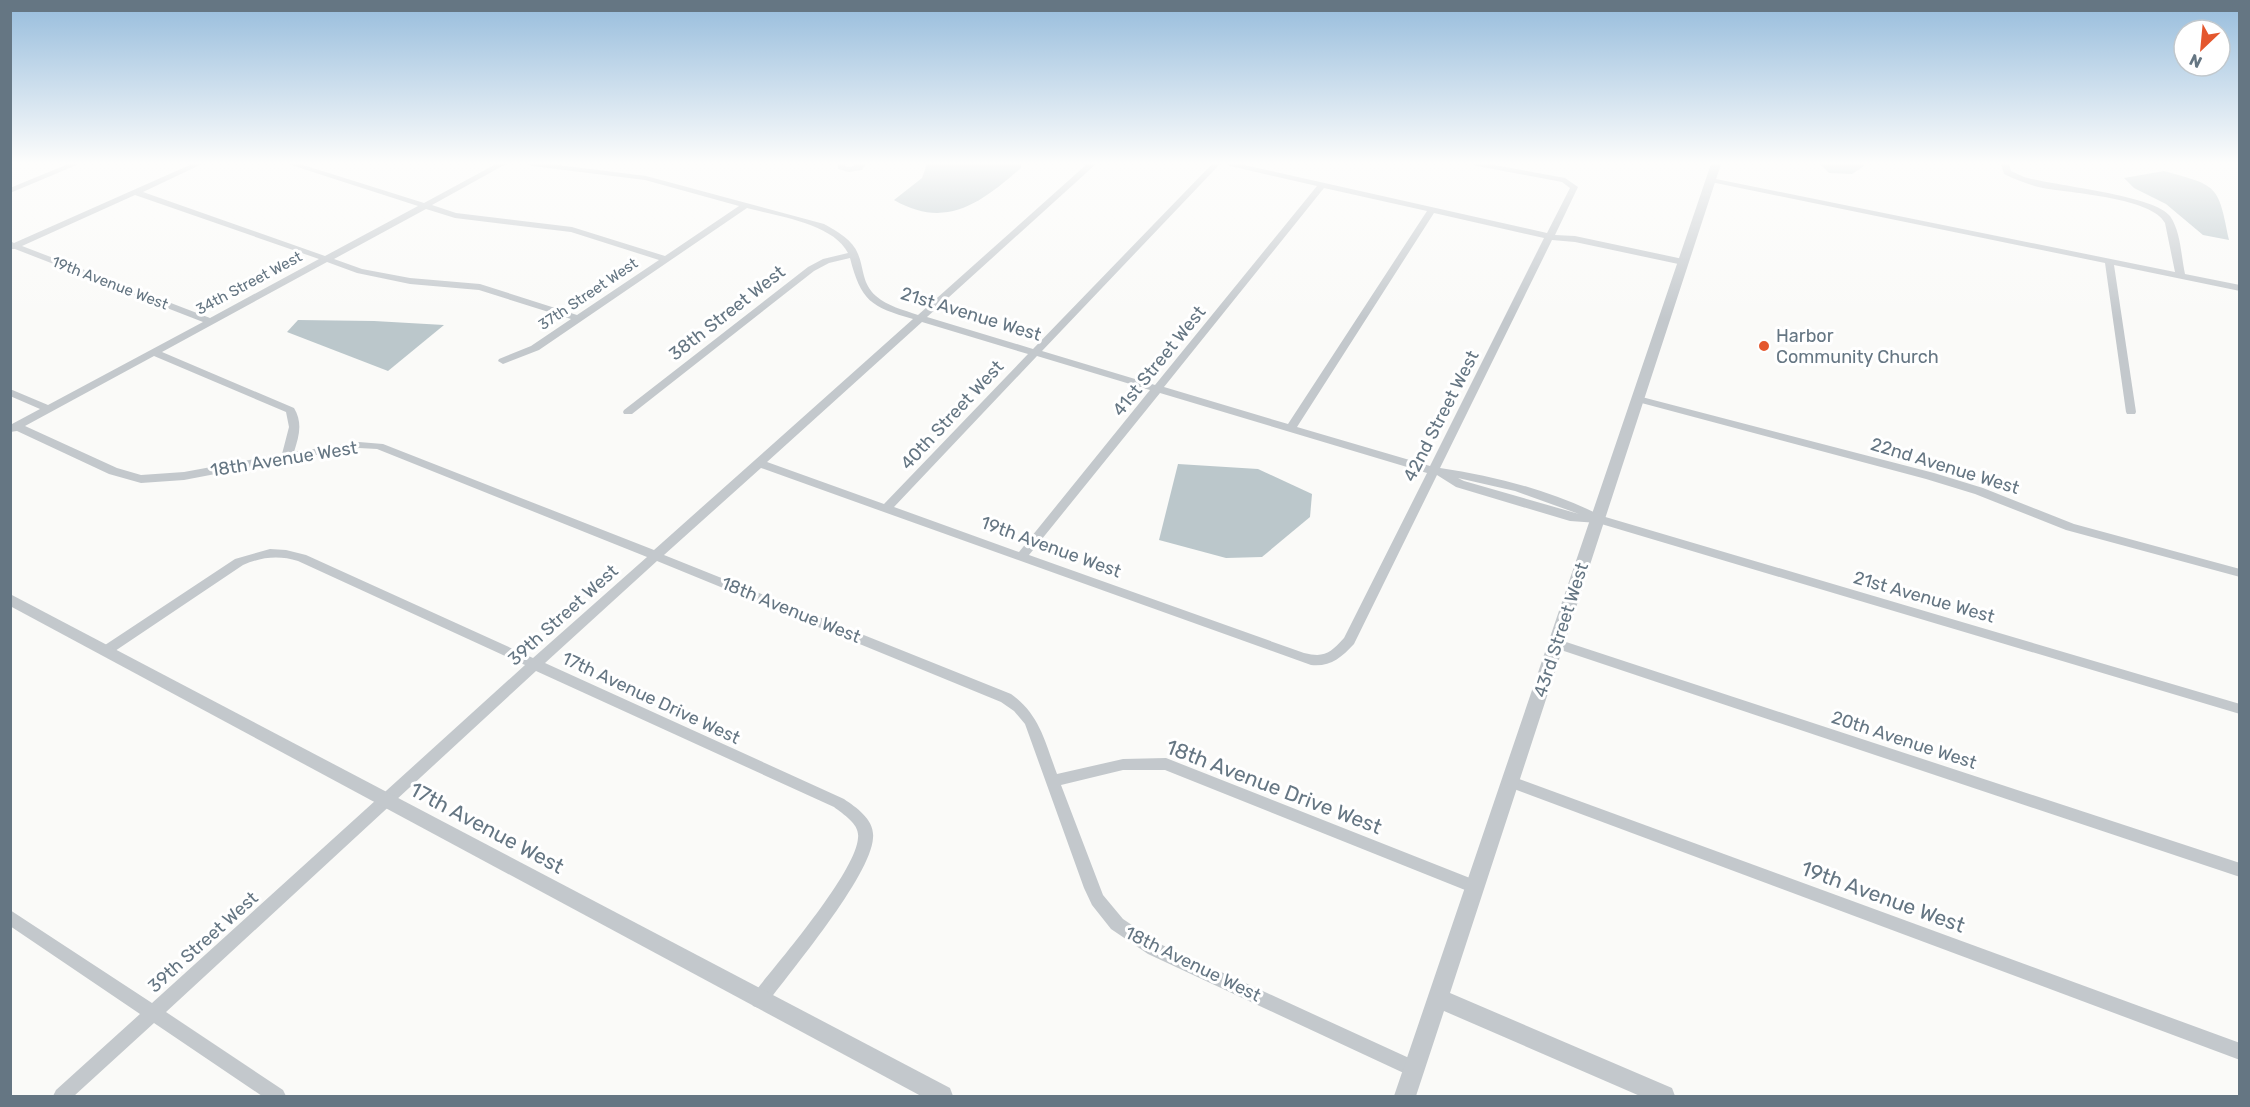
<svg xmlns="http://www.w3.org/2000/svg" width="2250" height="1107" font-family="Rubik,sans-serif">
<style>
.water{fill:#bbc7cb}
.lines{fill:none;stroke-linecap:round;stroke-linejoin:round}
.minor{fill:#c3c8cc;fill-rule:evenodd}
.tertiary{fill:#c3c8cc;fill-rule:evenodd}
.poi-dot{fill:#e4572e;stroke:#fff;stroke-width:2}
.labels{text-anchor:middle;stroke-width:6;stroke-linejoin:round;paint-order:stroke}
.far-street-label{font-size:15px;fill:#657683;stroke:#fff}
.street-label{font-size:18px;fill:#657683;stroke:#fff}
.poi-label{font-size:18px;fill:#657683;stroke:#fff;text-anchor:start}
.near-street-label{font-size:21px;fill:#657683;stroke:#fff}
</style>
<rect width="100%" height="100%" fill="#fafaf8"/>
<g class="water">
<path d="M927 164H1021V168C981 203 946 230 894 200L922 178Z"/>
<path d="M1820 164H1862L1864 166 1852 174 1829 173Z"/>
<path d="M2164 171C2218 186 2218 184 2229 240L2203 235 2166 204 2134 188 2124 178Z"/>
<path d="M298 320 374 321 444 325 388 371 287 332Z"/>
<path d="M1178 464 1258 469 1312 494 1310 517 1262 557 1226 558 1159 540Z"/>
</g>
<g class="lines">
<g class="minor">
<path d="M68 164H79L10 193V188Z"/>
<path d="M192 164H202L143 192 325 256 418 206 288 164H300L424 203 496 164H506L432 205 456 213 572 227 665 256 739 206 645 180 532 166 528 164H550L646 176 824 224C837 231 853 240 858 254 864 268 862 284 876 296 887 306 904 310 918 315L1087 164H1096L927 317 1033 349 1212 164H1220L1042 351 1155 385 1317 186 1230 166 1226 164H1240L1547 233 1570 188 1562 182 1477 166 1473 164H1489L1565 178 1578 187 1555 235 1575 236 1683 259 1688 262 1683 265 1575 242 1552 240 1440 468C1496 476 1552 491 1602 516L2240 704V714L1598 523 1570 521 1456 487 1437 475 1354 644C1341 658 1330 667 1311 665L761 468 664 555 1011 694C1040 715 1045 742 1057 774L1123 759 1166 758 1480 882 1483 887 1480 892 1475 894 1165 770H1123L1061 785 1103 895 1123 919 1160 944 1420 1063 1423 1069 1420 1075 1414 1078 1408 1075 1148 954 1111 929 1092 905 1084 888 1025 724 1014 711 1001 702 657 561 545 663 844 799C857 808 875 820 873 838 871 876 790 972 765 1006L759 1008 753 1006 751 1000 753 994C777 964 856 872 858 838 860 824 844 815 834 807L536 671 166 1012 283 1090 286 1096H262L154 1023 74 1096H53L56 1090 140 1014 10 926V910L152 1003 525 665 298 561C279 555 261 557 243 565L112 653H102L101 650 102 647 235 559 270 549 286 550 306 555 533 658 647 557 377 449 359 448 337 451 184 480 141 483 109 474 17 431 10 432 12 424 40 409 10 396V389L48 405 203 322 15 249H10V241L14 243ZM1324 188 1427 211 1288 424 1164 387ZM135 195 319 259 210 318 22 246ZM747 208C776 216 833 223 848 253L823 259 808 267 624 410 623 412 624 414H632L814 271 829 263 850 258C861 301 871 307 913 319L654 550 383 444 359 442 294 452C299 436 303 423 294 408L162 352 327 262 357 273 410 284 479 290 571 319 531 346 499 359 498 361 503 364 539 350ZM426 209 455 218 571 232 659 260 577 315 480 284 410 278 362 269 334 259ZM1434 213 1544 238 1430 466 1297 427ZM922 322 1028 354 884 504 767 462ZM154 356 286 412 289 427 282 454 184 472 141 475 117 468 25 426ZM1037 356 1150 390 1019 552 894 507ZM1160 393 1427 473 1344 638C1330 653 1325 658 1304 653L1029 555ZM1458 478 1515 491 1579 514 1464 481Z"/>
<path d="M838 164H846L845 166 850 167 858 164H866L862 170 849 172 838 169Z"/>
<path d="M2001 164H2009L2011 171 2024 177C2055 186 2154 195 2170 216 2181 232 2181 256 2185 274L2240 285V291L2114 265 2136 412 2135 414H2127L2126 412 2105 263 1711 182 1707 180 1711 178 2175 272 2165 223C2153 198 2071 193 2043 188 2029 185 2017 180 2004 174Z"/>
<path d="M1638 396 1934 473 1983 488 2074 524 2240 569V577L2066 530 1975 494 1926 479 1634 401 1633 399Z"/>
<path d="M1557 639 2240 863V877L1552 647 1551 644 1552 641Z"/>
<path d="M1511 776 2240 1043V1060L1506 786 1504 782 1506 778Z"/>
</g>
<g class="tertiary">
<path d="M1711 164H1721L1450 993 1672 1088 1675 1096H1640L1444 1011 1416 1096H1394Z"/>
<path d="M10 594 950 1088 953 1096H921L10 606Z"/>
</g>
</g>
<linearGradient id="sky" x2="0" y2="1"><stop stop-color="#96bcdc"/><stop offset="0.51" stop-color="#fdfdfc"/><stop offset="1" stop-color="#fdfdfc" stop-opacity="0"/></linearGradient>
<rect width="2250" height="319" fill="url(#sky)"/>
<circle class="poi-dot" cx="1764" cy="346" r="6"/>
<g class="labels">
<g class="far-street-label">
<text transform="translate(110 283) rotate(21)" y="5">19th Avenue West</text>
<text transform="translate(249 283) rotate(-28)" y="5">34th Street West</text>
<text transform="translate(588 294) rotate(-34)" y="5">37th Street West</text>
</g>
<g class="street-label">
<text transform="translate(727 313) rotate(-38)" y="6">38th Street West</text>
<text transform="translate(971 314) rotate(17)" y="6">21st Avenue West</text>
<text transform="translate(1159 361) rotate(-51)" y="6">41st Street West</text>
<text transform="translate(952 415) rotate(-47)" y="6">40th Street West</text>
<text transform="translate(1441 416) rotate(-63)" y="6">42nd Street West</text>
<text transform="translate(284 459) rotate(-9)" y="6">18th Avenue West</text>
<text transform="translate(1945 466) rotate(17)" y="6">22nd Avenue West</text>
<text transform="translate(1051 547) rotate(20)" y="6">19th Avenue West</text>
<text transform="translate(1924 597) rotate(16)" y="6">21st Avenue West</text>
<text transform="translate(791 610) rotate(22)" y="6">18th Avenue West</text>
<text transform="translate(563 615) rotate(-42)" y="6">39th Street West</text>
<text transform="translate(1561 630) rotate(-72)" y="6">43rd Street West</text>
<text transform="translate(651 698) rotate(25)" y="6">17th Avenue Drive West</text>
<text transform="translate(1904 740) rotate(18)" y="6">20th Avenue West</text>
<text transform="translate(203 942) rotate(-42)" y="6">39th Street West</text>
<text transform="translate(1193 964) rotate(26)" y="6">18th Avenue West</text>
</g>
<g class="poi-label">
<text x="1776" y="342">Harbor<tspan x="1776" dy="21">Community Church</tspan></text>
</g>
<g class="near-street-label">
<text transform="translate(1274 787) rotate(21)" y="7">18th Avenue Drive West</text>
<text transform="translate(487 828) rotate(28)" y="7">17th Avenue West</text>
<text transform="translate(1883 897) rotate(20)" y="7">19th Avenue West</text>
</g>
</g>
<rect width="2250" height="1107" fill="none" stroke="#657683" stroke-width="24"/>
<g transform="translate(2202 48) rotate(206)"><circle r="28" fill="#ffffff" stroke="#c1c8cd" stroke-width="1.5"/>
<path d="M0-4.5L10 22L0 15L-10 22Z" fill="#e4572e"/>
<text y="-9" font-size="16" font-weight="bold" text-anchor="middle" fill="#657683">N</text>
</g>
</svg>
